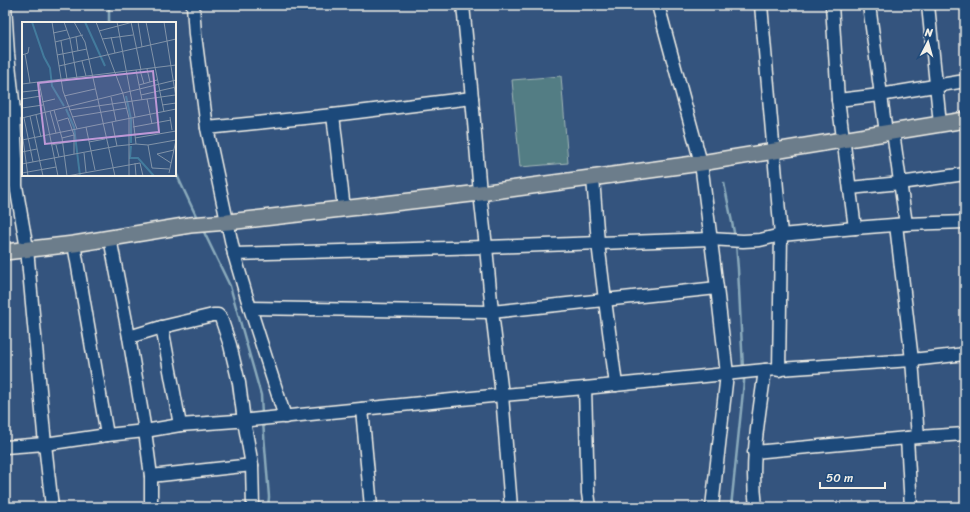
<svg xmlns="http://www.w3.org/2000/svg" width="970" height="512" font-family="Sriracha,sans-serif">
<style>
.green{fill:#527d84;stroke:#a3b7b6}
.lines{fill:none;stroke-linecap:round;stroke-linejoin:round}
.stream{stroke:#8aaabb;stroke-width:2.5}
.minor-casing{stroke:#f4f1e8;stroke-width:15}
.major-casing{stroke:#f4f1e8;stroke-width:18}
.minor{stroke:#1f4a7a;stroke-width:12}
.major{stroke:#6c7d8b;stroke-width:15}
.inset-river{fill:none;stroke:#437b9d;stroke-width:2}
.inset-road{fill:none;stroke:#8193a8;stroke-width:1}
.view{fill:#be98d6;fill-opacity:0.15;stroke:#be98d6;stroke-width:2}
.inset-edge{fill:none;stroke:#f4f1e8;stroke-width:2}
</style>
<rect width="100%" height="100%" fill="#34547e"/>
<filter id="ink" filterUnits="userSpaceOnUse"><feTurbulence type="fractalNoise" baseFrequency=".025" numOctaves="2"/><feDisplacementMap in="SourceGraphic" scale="8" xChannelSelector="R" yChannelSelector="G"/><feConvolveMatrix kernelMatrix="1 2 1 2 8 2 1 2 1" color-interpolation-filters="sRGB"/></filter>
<g filter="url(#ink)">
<path class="green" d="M561 76 568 163 520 167 512 80Z"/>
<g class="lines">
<g class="stream">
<path d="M109 23V5"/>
<path d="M175 171 197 218"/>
<path d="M724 183 735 237"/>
<path d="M202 228 230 286 261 395 262 415"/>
<path d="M736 244 738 269 743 369"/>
<path d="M263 422 269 497 268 507"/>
<path d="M731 507 744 382V376"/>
</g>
<g class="minor-casing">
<g id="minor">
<path d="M5 5 8 54 14 111 16 159V186L27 249 45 444 52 507"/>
<path d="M193 5 195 35 207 128 234 254 250 308 285 417"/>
<path d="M463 5 472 98 480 193 486 247 492 312 502 395 511 507"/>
<path d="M658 5 701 163 717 288 727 374 712 507"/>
<path d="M761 5 781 235 779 370"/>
<path d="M832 5 838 100 855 228"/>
<path d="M869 5 886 133"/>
<path d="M928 5 940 124"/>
<path d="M838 100 880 95 965 81"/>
<path d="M333 115 344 209"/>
<path d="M207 128 333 115 472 98"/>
<path d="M893 132 906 224"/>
<path d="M593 178 598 243 605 300 616 385"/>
<path d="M850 188 900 183 965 174"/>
<path d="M896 225 912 360 918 437"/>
<path d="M110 238 129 337 145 431 151 476V507"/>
<path d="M74 244 107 435"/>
<path d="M234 254 486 247 710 239 743 241 760 240 781 235 855 228 906 224 965 222"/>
<path d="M250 308 492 312 717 288"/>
<path d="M162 327 180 425"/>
<path d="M129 337 162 327 213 315H218L221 318 230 345 239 383 244 421 252 465 253 507"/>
<path d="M585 388 588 493 590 507"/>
<path d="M362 409 371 507"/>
<path d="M907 438 911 507"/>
<path d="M5 447 45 444 107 435 145 431 180 425 250 420 502 395 585 388 765 370 912 360 965 354"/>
<path d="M754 452 918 437 965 434"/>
<path d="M151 476 252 465"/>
<path d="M756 507C750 461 759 416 765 370"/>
</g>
</g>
<g class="major-casing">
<path id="major" d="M5 252 74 244 190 225 228 222 480 193 701 163 965 120"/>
</g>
<use href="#minor" class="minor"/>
<use href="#major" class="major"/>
</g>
</g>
<g transform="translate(22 22)">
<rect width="154" height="154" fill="#34547e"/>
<path class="inset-river" d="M10 0 22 35 28 46 30 64 42 84M63 0 83 44M104 74 109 97V121M44 87 52 105 58 154M109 124 108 136H116L132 154"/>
<path class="inset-road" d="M30 0 41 69 55 107M42 0 48 17 55 56M52 0 63 20 93 154M74 0 101 72 107 96V154M95 0 113 95M109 0 119 48M116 0 120 25M124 0 142 90M142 0 154 76M77 9 111 0M31 11 45 8M54 15 56 29M89 15 93 31M80 17 111 13M39 19 45 57M33 20 61 13M3 32 8 61M0 33 6 31 7 25M35 33 65 27M60 39 64 54M37 44 154 17M125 47 128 60M114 48 120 78M118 48 122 62M17 60 36 154M0 62 154 43M117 63 135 58M0 70 18 68M119 73 154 65M42 74 73 67M89 75 94 99M0 77 19 74M125 77 130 102M20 80 33 77M140 83 154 81M0 86 21 83M32 88 40 116 45 154 118 141 121 154M47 88 153 73M28 89 34 111M14 93 19 115M8 94 21 154M50 95 105 86M148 95 150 108M0 96 154 58M2 96 11 140M111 96 114 122M36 99 46 96 52 113V132M90 100 95 124M64 105 73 148M111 105 149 98M0 110 6 154M40 116 52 113M113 116 154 109M0 118 154 87M67 120 83 117M29 123 53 119M34 123 37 135M126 123 130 146 147 147M0 130 15 127M62 131 64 150M113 141 114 154M149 141 135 132 152 128M0 142 95 124 114 122 126 123 154 118M0 151 34 145M147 151 154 118"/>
<path class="view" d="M131 49 137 110 23 122 16 61Z"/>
<rect width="154" height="154" class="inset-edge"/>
</g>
<rect width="970" height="512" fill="none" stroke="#1f4a7a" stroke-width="20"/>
<rect x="10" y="10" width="950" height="492" fill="none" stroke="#f4f1e8" stroke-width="1.5" filter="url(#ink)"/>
<g transform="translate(928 42) rotate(6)" stroke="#1f4a7a" stroke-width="3" paint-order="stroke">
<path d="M0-3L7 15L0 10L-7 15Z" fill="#f4f1e8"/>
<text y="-6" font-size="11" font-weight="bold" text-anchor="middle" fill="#f4f1e8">N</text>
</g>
<path d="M820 482v6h65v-6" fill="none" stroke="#f4f1e8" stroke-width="2"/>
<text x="826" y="482" font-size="12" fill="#f4f1e8" stroke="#1f4a7a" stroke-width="3" paint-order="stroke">50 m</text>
</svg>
